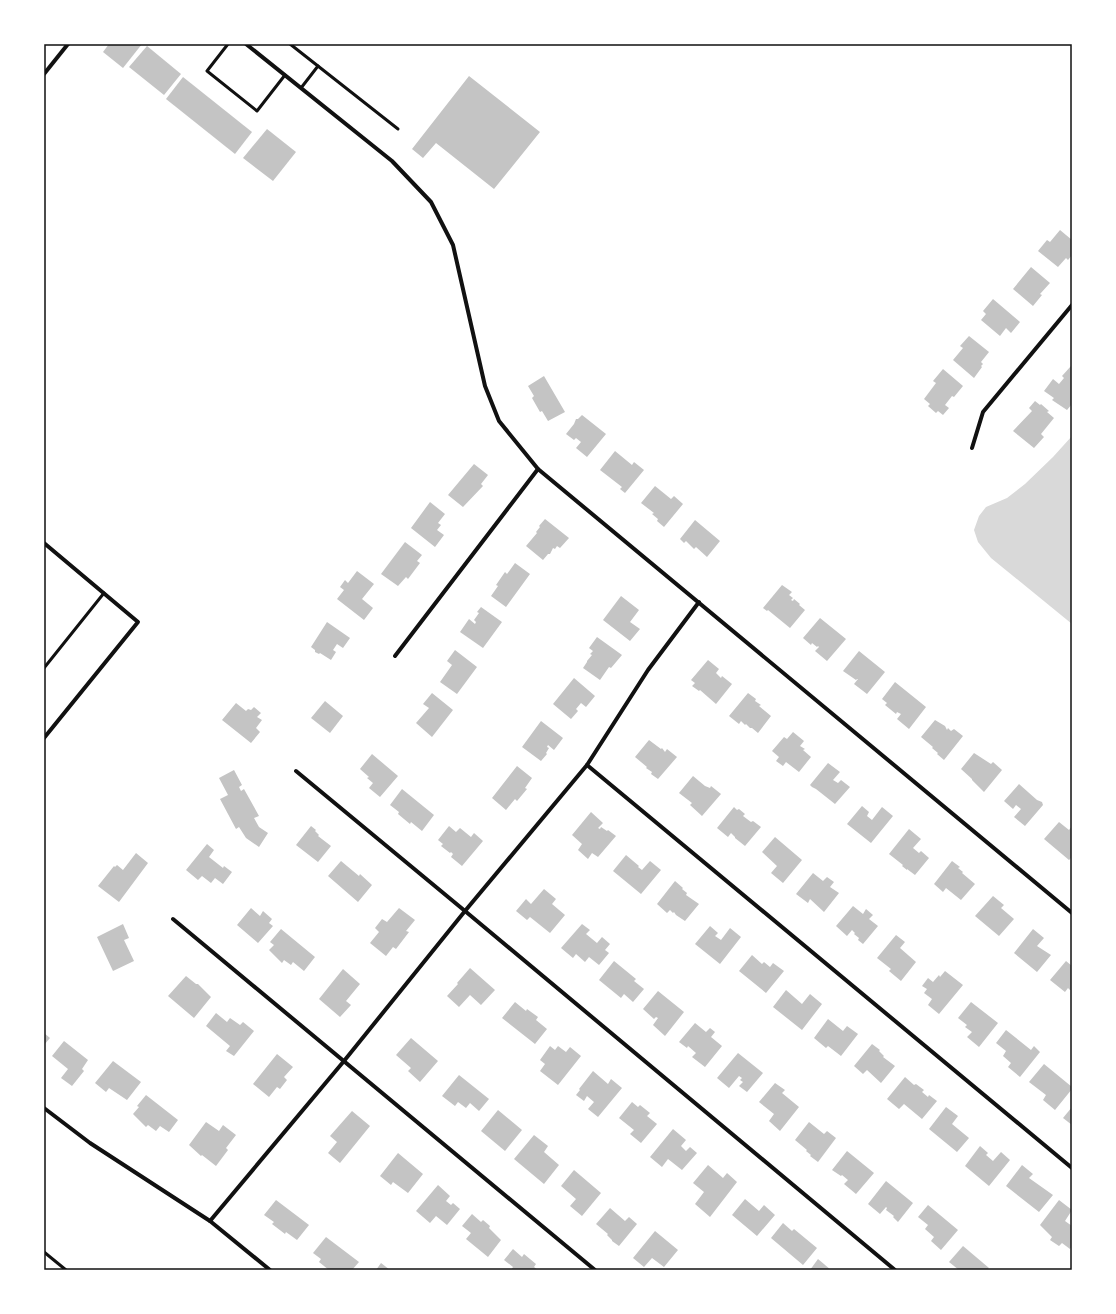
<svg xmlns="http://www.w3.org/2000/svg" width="1116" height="1314" font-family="'Open Sans',sans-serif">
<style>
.water{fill:#d9d9d9}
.building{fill:#c4c4c4}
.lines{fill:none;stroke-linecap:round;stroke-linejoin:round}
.service{stroke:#111;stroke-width:3}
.minor{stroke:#111;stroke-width:4}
.neatline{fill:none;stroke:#111;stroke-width:1.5}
</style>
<rect width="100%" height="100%" fill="#fff"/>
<path class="water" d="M1072 436V624L991 558 978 542 974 530 979 516 986 507 1007 498 1025 484 1053 457Z"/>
<g class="building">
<path d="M109 44H142L123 68 103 52Z"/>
<path d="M147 46 181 74 164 95 129 67Z"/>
<path d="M469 76 540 132 494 189 436 143 423 158 412 149Z"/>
<path d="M183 77 252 132 235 154 166 99Z"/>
<path d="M267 129 296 152 273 181 243 158Z"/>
<path d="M1060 230 1072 240V255L1068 260 1066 258 1058 267 1038 251 1047 240 1050 242Z"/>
<path d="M1031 267 1050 283 1040 294 1042 295 1033 306 1013 289Z"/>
<path d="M993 299 1020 322 1011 333 1006 328 1000 336 981 320 986 314 983 311Z"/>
<path d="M969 336 989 352 981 362 983 364 981 366 982 367 974 378 953 360 963 348 960 346Z"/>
<path d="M1071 366 1072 368V404L1067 410 1052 400 1054 398 1044 391 1053 379 1059 384 1064 378 1062 376Z"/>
<path d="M943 369 963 386 954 397 952 396 945 405 949 408 943 415 938 411 936 413 928 406 930 404 924 399 936 383 933 381Z"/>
<path d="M544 376 565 412 548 421 542 411 540 412 532 398 534 396 528 386Z"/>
<path d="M1035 401 1040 405 1041 404 1049 411 1047 412 1054 418 1041 434 1044 437 1034 448 1013 431 1032 411 1029 408Z"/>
<path d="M582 415 606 434 587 457 576 448 581 442 576 438 574 440 566 434 574 424 576 419H578Z"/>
<path d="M615 451 632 465 634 462 644 470 625 493 620 489 622 487 600 470Z"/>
<path d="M474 464 488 475 481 484 483 486 463 507 448 495Z"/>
<path d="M655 486 671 499 674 496 683 504 664 527 657 521 658 519 652 514 654 513 641 503Z"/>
<path d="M430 502 445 514 438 523 441 525 437 530 444 535 435 547 411 528Z"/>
<path d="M545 519 569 538 560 548 557 546 555 549 553 548 550 554H548L543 560 526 546 537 533 536 532 540 527 539 526Z"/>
<path d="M695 520 720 541 707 557 696 547 694 549 686 541 684 543 680 539Z"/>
<path d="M405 542 422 555 417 561 420 563 408 579 406 577 398 586 381 574Z"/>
<path d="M515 563 530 574 506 607 491 596 498 586 496 585 505 572 507 574Z"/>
<path d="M357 571 374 584 362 599 373 608 364 620 337 599 344 590 340 587 345 580 348 583Z"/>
<path d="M782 585 792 592 789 595 793 598 791 600 793 601 794 599 800 604 799 605 805 610 790 628 768 610 767 611 763 608Z"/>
<path d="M621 596 639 610 630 622 640 629 630 641 603 620Z"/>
<path d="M481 607 502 622 483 648 460 632 469 619 475 624 476 622 474 620 479 613 477 612Z"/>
<path d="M820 618 846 639 827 661 815 651 819 647 818 646 817 647 812 643 811 645 803 638Z"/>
<path d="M327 622 350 638 343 648 337 644 333 650 336 652 331 660 320 653 319 654 315 652V650L311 647Z"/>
<path d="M597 637 622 655 611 668 609 667 600 680 583 668 587 662V661L592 655 590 654 593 651 589 648Z"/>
<path d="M455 650 477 667 457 694 440 682 452 665 447 661Z"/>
<path d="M859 651 885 672 867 694 854 684 858 679H857L856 680 843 671Z"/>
<path d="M708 660 719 669 716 673 721 678 722 676 732 684 716 704 700 690 699 691 692 686 695 683 691 680Z"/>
<path d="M574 678 595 696 586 707 581 703 576 709 578 711 571 719 553 704Z"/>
<path d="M895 682 926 707 909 729 897 719 901 714 897 712 896 714 885 705 887 703 882 699Z"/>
<path d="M432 693 453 710 432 737 416 723 429 708 423 704Z"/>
<path d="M748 693 756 699 755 701 761 705 759 706 771 716 758 733 752 728H750L746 724 745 725 741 721 739 724 729 716Z"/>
<path d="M325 701 343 716 330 733 311 718Z"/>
<path d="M236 703 246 711 248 709 251 710 254 707 261 713 257 717 262 720 256 728 260 732 251 743 222 720Z"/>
<path d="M935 720 945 726 947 730 948 728 951 731 954 729 963 736 944 760 937 754 938 753 932 748 933 747 921 737Z"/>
<path d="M541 721 563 738 554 750 548 745 547 747 549 748 546 753 547 754 541 761 522 747Z"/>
<path d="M793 732 804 741 800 746 805 749 803 750 811 757 799 772 786 762 783 766 776 761 779 757 772 751 784 737 787 739Z"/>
<path d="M649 740 661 749 662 748 665 752 667 749 677 757 658 779 651 774 652 772 646 768 647 767 635 757Z"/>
<path d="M974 753 991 764 993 762 1002 770 984 792 972 780V779L961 769Z"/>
<path d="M372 754 398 776 380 797 369 788 373 783 367 778 369 777 360 769Z"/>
<path d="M828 763 840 772 833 780 838 783 841 780 850 787 835 804 816 789 812 787 810 785Z"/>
<path d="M517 766 532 778 525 788 527 789 517 801 515 799 506 810 492 798Z"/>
<path d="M234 770 242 785 239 787 241 791 244 789 259 816 254 818 259 827 268 833 259 847 246 838 239 827 236 829 220 799 228 795 219 778Z"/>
<path d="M693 776 705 786 710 788 711 786 721 794 702 816 690 805 692 803 679 793Z"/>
<path d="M1019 784 1037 800 1042 802 1043 805 1025 826 1014 817 1021 809 1016 805 1013 809 1004 801Z"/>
<path d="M402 789 434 815 422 831 411 822 410 824 398 814 399 812 390 805Z"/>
<path d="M862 806 869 812 867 816 872 820 882 807 893 816 871 843 847 824Z"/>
<path d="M734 807 737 810 739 809 745 814 743 816 751 822 753 821 761 827 745 846 735 838V837L731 833 728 837 717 828Z"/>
<path d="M591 812 603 823 598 828 600 829 601 827 607 831 608 830 616 836 598 857 592 853 588 859 578 850 582 844 572 835Z"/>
<path d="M1059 822 1069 830 1072 826V857L1069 860 1044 839Z"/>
<path d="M311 826 316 830 315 831 319 835 318 836 331 846 318 862 296 845Z"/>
<path d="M449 826 456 832 460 828 471 837 474 833 483 841 462 866 451 857 453 854 451 852 450 853 441 846 443 844 438 840Z"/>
<path d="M909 829 921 839 913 848 919 853 921 851 929 858 915 875 907 869V870L902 866 903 865 889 854Z"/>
<path d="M775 837 802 860 783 883 771 873 777 866 762 852Z"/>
<path d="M207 844 214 850 209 857 223 868 224 866 232 872 223 884 215 878 211 883 202 876 198 880 186 870Z"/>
<path d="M136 853 148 863 119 902 98 886 114 866 115 867 117 865 123 870Z"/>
<path d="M626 855 639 866 638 867 642 870 650 861 661 870 641 894 613 871Z"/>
<path d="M341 861 359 876 360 874 372 885 358 902 328 876Z"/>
<path d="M952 861 960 867 958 868 963 872 962 873 975 884 961 900 946 888 943 892 934 884Z"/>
<path d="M813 873 823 881 827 877 834 882 830 887 839 893 824 912 810 899 808 903 796 894Z"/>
<path d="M675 881 683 888 682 889 687 893 686 895 699 904 685 921 676 915 674 912 673 913 670 910 667 913 657 904Z"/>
<path d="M544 889 556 899 552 904 565 915 550 933 530 917 527 920 516 911 526 899 531 904Z"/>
<path d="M993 896 1004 905 1001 908 1014 919 999 936 975 916Z"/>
<path d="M853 906 863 914 866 909 873 915 869 919 878 926 863 944 858 940 859 938 854 934 855 933 852 930 847 936 836 926Z"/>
<path d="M251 908 260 916 263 911 272 919 269 923 273 926 258 943 237 925Z"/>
<path d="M399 908 415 920 406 931 409 932 396 949 393 947 386 956 370 943 379 932 375 928 382 919 387 922Z"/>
<path d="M123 924 129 938 124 940 134 961 113 971 97 937Z"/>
<path d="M582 924 590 930 586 934 597 943 602 937 610 944 605 950 609 953 599 965 589 957 585 962 576 954 573 958 561 948Z"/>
<path d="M710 926 718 933 715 936 721 940 730 928 741 937 720 964 695 944Z"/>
<path d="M281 929 315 957 304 971 293 962 291 965 284 960 282 963 269 950 274 945 270 942Z"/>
<path d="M1033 929 1044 938 1037 946 1051 955 1037 972 1014 953Z"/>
<path d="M896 935 905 942 900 948 916 962 901 981 889 971 891 969 877 958Z"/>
<path d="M752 955 762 964 764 962 770 967 773 963 784 971 766 993 739 971Z"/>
<path d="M614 961 636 979 634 981 644 989 633 1002 624 994 621 998 599 980Z"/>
<path d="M1066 961 1072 966V990H1070L1068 988 1065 992 1050 980Z"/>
<path d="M470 968 495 990 481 1005 470 995 459 1007 447 996 458 984 457 983Z"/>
<path d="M343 969 360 984 346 1001 351 1005 340 1017 319 999Z"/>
<path d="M945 971 963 985 939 1014 928 1005 932 999 924 993 927 989 922 986 928 978 933 982 939 975 940 977Z"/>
<path d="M186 976 196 984H198L211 997 194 1018 168 996Z"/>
<path d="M786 990 802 1004 810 994 822 1004 802 1030 773 1007Z"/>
<path d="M658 991 684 1012 665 1036 653 1025 658 1018 656 1017 654 1019 643 1009Z"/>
<path d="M515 1002 526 1011 527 1009 538 1017 536 1020 547 1029 535 1044 502 1018Z"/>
<path d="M971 1002 998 1023 979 1047 967 1037 972 1032 965 1027 967 1025 958 1018Z"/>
<path d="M216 1013 227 1022 230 1018 240 1025 243 1022 254 1031 234 1056 226 1051 230 1046 206 1026Z"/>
<path d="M828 1019 843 1031 847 1026 858 1034 841 1056 828 1046 826 1048 814 1038Z"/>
<path d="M695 1023 706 1032 710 1028 715 1032 711 1037 722 1046 705 1067 692 1057 696 1053 688 1046 687 1048 679 1042Z"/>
<path d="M1006 1030 1031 1050 1034 1046 1040 1052 1020 1077 1008 1067 1011 1063 1003 1056 1006 1051 996 1043Z"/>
<path d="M44 1033 50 1038 44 1045Z"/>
<path d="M411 1038 438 1061 420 1082 408 1071 411 1068 396 1055Z"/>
<path d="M64 1041 88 1060 82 1069 84 1071 72 1086 61 1078 68 1069 52 1056Z"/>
<path d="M872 1044 880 1050 879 1051 884 1056 883 1057 895 1066 881 1083 867 1070 863 1074 854 1066Z"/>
<path d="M550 1046 555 1050 558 1046 566 1052 570 1047 581 1056 558 1085 540 1071 545 1064 540 1060Z"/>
<path d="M738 1053 763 1073 747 1092 739 1086 743 1082 740 1080 742 1078 739 1076 729 1088 717 1078Z"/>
<path d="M277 1054 293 1067 284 1077 287 1080 280 1089 277 1087 269 1097 253 1084Z"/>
<path d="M113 1061 141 1082 127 1100 109 1088 106 1092 95 1083Z"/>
<path d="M1044 1064 1072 1087V1089L1055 1110 1043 1100 1046 1095 1029 1082Z"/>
<path d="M593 1071 608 1084 611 1079 622 1088 598 1117 588 1109 594 1102 587 1096 584 1101 576 1095 580 1090 579 1089Z"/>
<path d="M459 1075 489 1099 479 1111 470 1103 466 1108 458 1102 455 1106 442 1096Z"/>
<path d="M905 1077 914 1085 916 1084 924 1090 922 1092 928 1097 929 1095 937 1101 922 1119 904 1104 899 1109 887 1099Z"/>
<path d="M775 1083 785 1090 782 1093 799 1107 780 1131 769 1121 774 1114 759 1102Z"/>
<path d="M146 1095 178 1120 169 1132 160 1126 156 1131 148 1125 146 1127 133 1114 139 1107 137 1106Z"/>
<path d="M632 1102 638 1107 640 1105 650 1113 647 1116 657 1124 641 1143 630 1134 634 1130 619 1118Z"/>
<path d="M946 1107 958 1116 952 1124 969 1138 957 1152 929 1129Z"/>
<path d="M1072 1107V1125L1063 1118Z"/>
<path d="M498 1110 522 1130 505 1151 481 1131Z"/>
<path d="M352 1111 370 1126 340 1163 328 1153 337 1142 330 1136Z"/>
<path d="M206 1122 219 1131 223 1125 236 1135 226 1148 228 1150 216 1166 202 1155 201 1156 189 1145Z"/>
<path d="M809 1122 824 1134 827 1131 836 1138 818 1162 810 1156 811 1155 806 1151 807 1150 795 1140Z"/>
<path d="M673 1129 686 1140 681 1146 686 1151 690 1147 697 1153 682 1170 668 1159 662 1167 650 1157Z"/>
<path d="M534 1135 548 1146 544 1152 559 1165 544 1184 514 1159Z"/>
<path d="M980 1146 988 1153 986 1155 993 1161 1001 1152 1010 1160 989 1186 965 1166Z"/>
<path d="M847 1151 874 1173 856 1194 844 1184 848 1180 842 1175 841 1176 832 1170Z"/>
<path d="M398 1153 423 1174 408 1193 393 1182 391 1185 380 1176Z"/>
<path d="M708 1165 723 1178 727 1173 737 1182 710 1217 695 1204 704 1192 693 1183Z"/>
<path d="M1022 1165 1033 1174 1029 1178 1053 1195 1039 1212 1006 1186Z"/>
<path d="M574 1170 601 1193 582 1216 570 1206 576 1199 561 1186Z"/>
<path d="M886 1181 913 1203 898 1222 893 1217 894 1216 886 1210 887 1208 886 1207 880 1214 868 1204Z"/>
<path d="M438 1185 450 1196 446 1201 451 1205 453 1203 460 1209 447 1225 436 1216 430 1223 416 1211Z"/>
<path d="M745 1199 759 1211 764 1205 775 1215 757 1236 732 1215Z"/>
<path d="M276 1200 309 1225 297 1240 286 1232 285 1234 272 1224 274 1222 264 1215Z"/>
<path d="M1059 1200 1072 1210 1065 1221 1072 1226V1246L1070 1249 1062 1243 1059 1246 1050 1240 1052 1237 1040 1225Z"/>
<path d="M928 1205 958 1230 941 1250 931 1241 934 1237 925 1229 928 1225 918 1217Z"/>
<path d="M610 1208 625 1221 629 1217 637 1224 619 1246 612 1241V1240L607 1235 608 1234 596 1224Z"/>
<path d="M472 1214 481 1222 483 1220 490 1226 489 1228 501 1240 488 1257 466 1239 471 1233 462 1226Z"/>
<path d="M783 1223 792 1231 794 1229 817 1248 803 1265 771 1238Z"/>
<path d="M655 1231 678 1250 664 1267 652 1258 644 1267 633 1258Z"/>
<path d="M326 1237 359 1262 352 1270H339L338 1269 329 1270 319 1262 321 1259 313 1253Z"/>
<path d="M963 1246 989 1268 987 1270H959L949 1262Z"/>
<path d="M513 1249 522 1257 524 1254 536 1264 534 1267 538 1270H511L513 1267 504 1260Z"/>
<path d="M818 1259 831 1270H810Z"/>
<path d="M381 1263 390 1270H376Z"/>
</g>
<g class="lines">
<g class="service">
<path d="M228 44 207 71 257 111 285 75"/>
<path d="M290 44 398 129"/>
<path d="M301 88 318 66"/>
<path d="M44 668 104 593"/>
<path d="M44 1252 66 1270"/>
</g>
<g class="minor">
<path d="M246 44 392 161 431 202 453 245 485 386 499 421 538 469 1072 913"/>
<path d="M44 74 68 44"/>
<path d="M972 448 983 412 1072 305"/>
<path d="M44 543 138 622 44 738"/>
<path d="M395 656 538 469"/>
<path d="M587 765 1072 1168"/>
<path d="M296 771 465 911 895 1270"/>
<path d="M173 919 595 1270"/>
<path d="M44 1108 90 1143 210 1221 270 1270"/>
<path d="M210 1221 344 1061 465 911 587 765 648 670 699 602"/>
</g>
</g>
<rect width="1116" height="1314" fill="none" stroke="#ffffff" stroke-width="90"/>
<rect x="45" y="45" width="1026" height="1224" class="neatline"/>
</svg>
